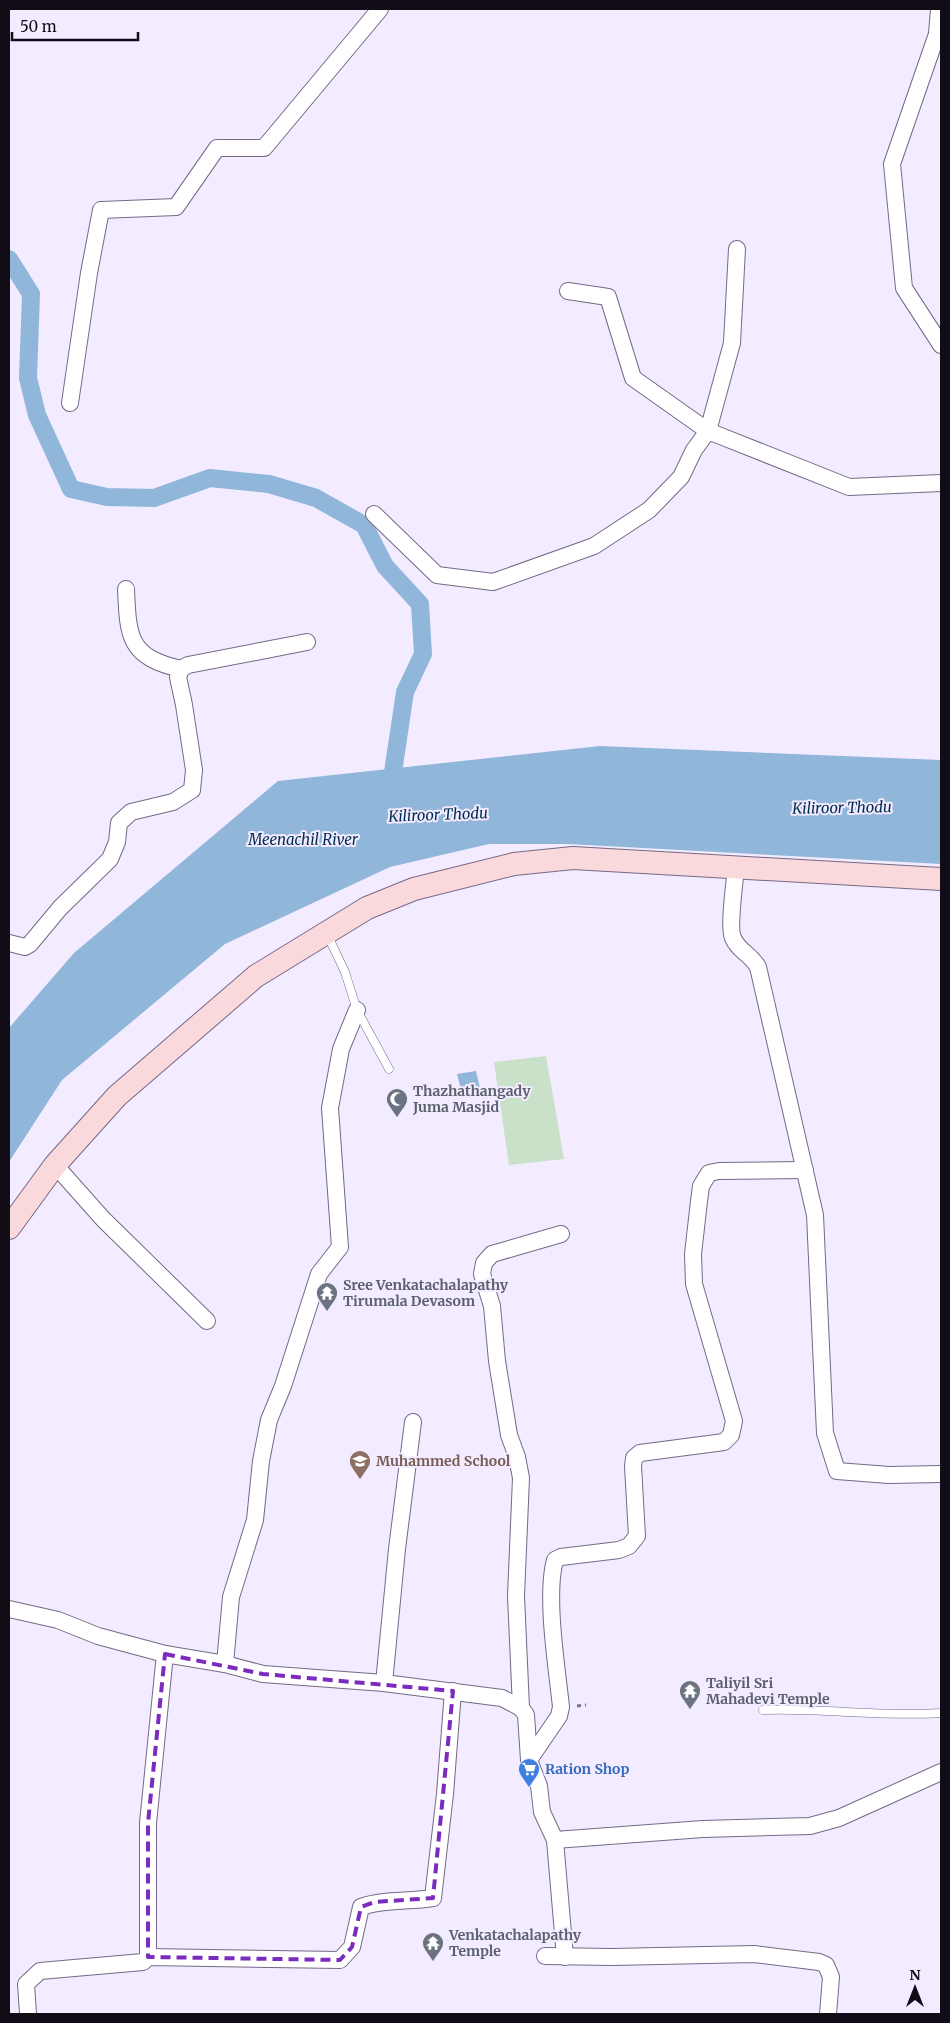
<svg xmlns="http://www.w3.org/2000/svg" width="950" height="2023" font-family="Merriweather,serif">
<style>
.green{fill:#c9e0c9}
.water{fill:#90b6d9}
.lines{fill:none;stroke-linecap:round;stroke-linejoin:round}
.canal{stroke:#90b6d9;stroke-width:18}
.service-casing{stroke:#756985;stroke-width:9}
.minor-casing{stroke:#756985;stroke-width:18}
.secondary-casing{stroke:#756985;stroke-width:24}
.path{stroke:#7b7583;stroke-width:3;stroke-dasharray:4 4;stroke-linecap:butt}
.service{stroke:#fff;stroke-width:8}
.minor{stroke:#fff;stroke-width:16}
.secondary{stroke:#fad9dd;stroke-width:22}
.marked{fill:none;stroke:#7b2cbf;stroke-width:4;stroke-dasharray:10 6;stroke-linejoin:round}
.labels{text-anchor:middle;stroke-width:4;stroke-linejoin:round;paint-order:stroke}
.worship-label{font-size:14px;font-weight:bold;fill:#5b616d;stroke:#f3ebff;text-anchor:start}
.education-label{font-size:14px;font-weight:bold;fill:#785e54;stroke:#f3ebff;text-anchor:start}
.shop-label{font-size:14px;font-weight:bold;fill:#366cbe;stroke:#f3ebff;text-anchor:start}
.water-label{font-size:15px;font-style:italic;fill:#002d4f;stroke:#f3ebff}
</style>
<rect width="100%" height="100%" fill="#f3ebff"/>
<path class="green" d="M546 1056 564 1159 509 1165 494 1062Z"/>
<g class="water">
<path d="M600 746 941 760V864L568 844H489L390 867 225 944 62 1080 9 1162V1028L74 953 278 781Z"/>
<path d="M476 1071 480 1088 461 1090 457 1074Z"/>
</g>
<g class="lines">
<path class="canal" d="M9 259 31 294 28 378 37 415 71 489 107 497 154 498 210 478 269 484 316 498 364 525 385 566 420 604 423 654 405 692 390 792"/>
<g class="service-casing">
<g id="service">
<path d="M328 936 345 972 357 1010 389 1069"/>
<path d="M763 1710C823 1708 882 1717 941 1713"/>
</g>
</g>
<g class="minor-casing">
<g id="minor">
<path d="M939 9 937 34 892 164 904 288 941 345"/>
<path d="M568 291 608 297 633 378 708 431 849 487 941 483"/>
<path d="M70 403 89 273 101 210 176 207 217 148H264L380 9"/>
<path d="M374 514 437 575 493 582 594 546 649 510 681 477 694 450 708 431 732 343 737 249"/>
<path d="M126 589C128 638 129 657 181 669"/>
<path d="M736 867C735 881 728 927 733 938 739 952 750 953 758 967L815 1215 825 1433 837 1471 889 1475 941 1474"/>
<path d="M9 943 25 947 30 944 60 908 110 859 117 842 119 823 131 812 173 802 192 790 194 770 184 705 178 677 181 669 188 665 307 642"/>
<path d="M55 1165 103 1219 207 1321"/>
<path d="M9 1609 58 1620 98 1636 165 1654 225 1664 263 1674 384 1683 502 1698 521 1708 526 1715 529 1760 539 1786 542 1812 555 1840 703 1829 810 1826 839 1818 941 1772"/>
<path d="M225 1664 231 1597 255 1520 261 1461 269 1420 283 1386 319 1274 340 1247 330 1108 341 1049 357 1010"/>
<path d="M384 1683 397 1549 413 1422"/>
<path d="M521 1708 516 1596 521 1478 517 1457 509 1435 497 1361 492 1306 482 1274 484 1263 492 1254 561 1234"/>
<path d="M529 1760 559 1716 561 1707C557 1668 545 1596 555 1560L561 1557 619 1550 629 1546 637 1536 633 1466 634 1458 640 1453 724 1442 731 1435 734 1421 694 1284 693 1254 699 1201 701 1186 709 1173 719 1171 805 1170"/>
<path d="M555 1840 565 1957"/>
<path d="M545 1956 612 1957 754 1954 819 1962 826 1965 831 1977 828 2014"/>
<path d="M148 1957V1823L165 1654"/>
<path d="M28 2014 26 1984 40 1971 143 1962 148 1957 340 1960 352 1947 361 1907C383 1899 409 1902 433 1898L445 1794 453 1691"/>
</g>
</g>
<g class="secondary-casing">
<path id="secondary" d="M9 1228 55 1165 117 1096 256 976 367 908 414 889 514 864 573 858 941 879"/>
</g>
<path class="path" d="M577 1706 586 1705"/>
<use href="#service" class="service"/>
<use href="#minor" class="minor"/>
<use href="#secondary" class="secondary"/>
</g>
<path class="marked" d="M165 1654 263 1674 453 1691 433 1898 374 1902 361 1907 352 1947 340 1960 148 1957V1823Z"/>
<defs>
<g id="mosque-pin" transform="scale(1.125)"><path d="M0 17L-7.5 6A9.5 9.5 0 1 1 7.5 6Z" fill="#6b7280" stroke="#f3ebff"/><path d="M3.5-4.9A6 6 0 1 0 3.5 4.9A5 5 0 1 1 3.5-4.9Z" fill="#fff"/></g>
<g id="temple-pin" transform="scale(1.125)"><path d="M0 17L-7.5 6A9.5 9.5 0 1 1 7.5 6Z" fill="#6b7280" stroke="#f3ebff"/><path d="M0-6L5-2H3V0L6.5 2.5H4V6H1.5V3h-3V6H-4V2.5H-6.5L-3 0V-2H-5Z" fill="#fff"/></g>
<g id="school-pin" transform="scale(1.125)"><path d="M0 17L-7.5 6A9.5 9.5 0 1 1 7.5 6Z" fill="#8d6e63" stroke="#f3ebff"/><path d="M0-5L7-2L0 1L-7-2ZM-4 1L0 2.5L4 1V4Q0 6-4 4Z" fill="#fff"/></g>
<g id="supermarket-pin" transform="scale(1.125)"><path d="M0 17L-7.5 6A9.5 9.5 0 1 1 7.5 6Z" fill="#3f7fe0" stroke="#f3ebff"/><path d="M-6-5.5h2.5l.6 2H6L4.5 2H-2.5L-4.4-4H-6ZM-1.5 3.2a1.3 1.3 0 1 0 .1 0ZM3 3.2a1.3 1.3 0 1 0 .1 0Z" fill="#fff"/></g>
</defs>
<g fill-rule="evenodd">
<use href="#mosque-pin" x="397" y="1099"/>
<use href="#temple-pin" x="327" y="1293"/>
<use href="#school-pin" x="360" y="1461"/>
<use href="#temple-pin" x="690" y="1691"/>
<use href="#supermarket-pin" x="529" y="1769"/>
<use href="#temple-pin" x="433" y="1943"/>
</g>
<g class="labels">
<g class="worship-label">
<text x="413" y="1096">Thazhathangady<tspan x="413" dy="16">Juma Masjid</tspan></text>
<text x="343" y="1290">Sree Venkatachalapathy<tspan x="343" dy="16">Tirumala Devasom</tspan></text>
<text x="706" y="1688">Taliyil Sri<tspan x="706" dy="16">Mahadevi Temple</tspan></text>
<text x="449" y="1940">Venkatachalapathy<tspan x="449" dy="16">Temple</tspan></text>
</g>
<g class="education-label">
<text x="376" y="1466">Muhammed School</text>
</g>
<g class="shop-label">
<text x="545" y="1774">Ration Shop</text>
</g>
<g class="water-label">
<text transform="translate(842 808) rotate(-1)" y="5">Kiliroor Thodu</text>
<text transform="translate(438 815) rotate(-2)" y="5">Kiliroor Thodu</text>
<text x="303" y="845">Meenachil River</text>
</g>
</g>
<rect width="950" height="2023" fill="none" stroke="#110c16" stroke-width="20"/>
<g transform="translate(915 1988)" stroke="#f3ebff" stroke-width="4" paint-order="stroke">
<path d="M0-4L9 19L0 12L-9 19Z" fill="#110c16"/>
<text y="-8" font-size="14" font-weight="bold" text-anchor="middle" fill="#110c16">N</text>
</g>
<path d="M12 32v8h126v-8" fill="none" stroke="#110c16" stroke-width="2.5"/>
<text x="20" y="32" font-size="15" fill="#110c16" stroke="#f3ebff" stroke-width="4" paint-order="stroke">50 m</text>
</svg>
